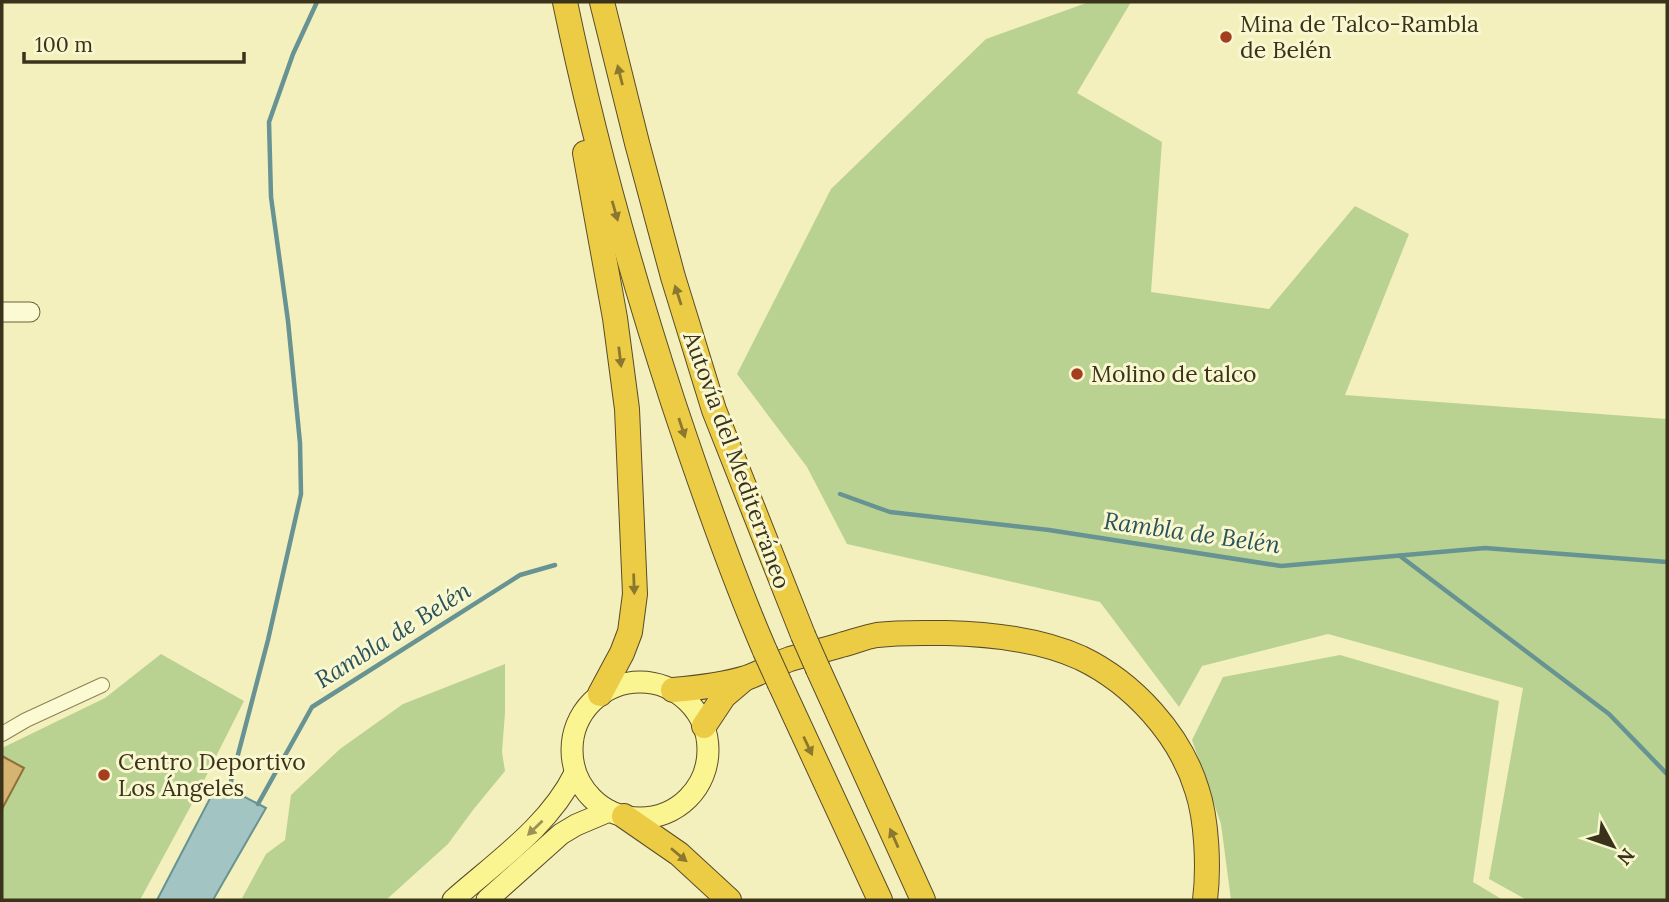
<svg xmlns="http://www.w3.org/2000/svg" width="1669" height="902" font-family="Lora,serif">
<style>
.green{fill:#bad291}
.water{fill:#a2c4c2;stroke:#689393;stroke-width:2}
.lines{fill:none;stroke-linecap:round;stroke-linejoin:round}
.stream{stroke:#689393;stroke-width:4.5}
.building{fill:#d5b370;stroke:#8f7038;stroke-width:2}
.street-casing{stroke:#8d8155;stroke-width:16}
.secondary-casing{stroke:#6f6138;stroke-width:21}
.primary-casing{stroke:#5a4c2a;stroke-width:23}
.highway-casing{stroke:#5a4c2a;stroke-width:26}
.street{stroke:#fcfad2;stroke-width:14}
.secondary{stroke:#fcfad2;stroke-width:19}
.primary{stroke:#faf491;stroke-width:21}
.highway{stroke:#eccc45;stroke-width:24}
.highway-bridge-casing{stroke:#5a4c2a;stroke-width:26;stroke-linecap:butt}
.highway-bridge{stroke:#eccc45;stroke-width:24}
.oneway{fill:#8b772e}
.oneway2{fill:#9a9356}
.poi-dot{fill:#a33e1e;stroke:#f9f7cf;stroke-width:2.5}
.labels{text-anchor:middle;stroke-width:6;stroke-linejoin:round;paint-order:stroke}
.poi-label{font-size:23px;fill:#3b321b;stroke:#f9f7cf;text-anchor:start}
.street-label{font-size:23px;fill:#3b321b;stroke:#f9f7cf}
.water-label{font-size:24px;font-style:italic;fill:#29535c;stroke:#f9f7cf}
</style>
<rect width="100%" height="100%" fill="#f3f0be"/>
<g class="green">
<path d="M1089 2H1131L1077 93 1162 142 1151 292 1269 309 1355 206 1409 234 1345 395 1667 419V900H1527L1489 879 1523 688 1328 634 1202 666 1179 707 1100 602 847 544 807 467 737 374 831 189 986 39Z"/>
<path d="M161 654 244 701 193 802 140 900H2V748L105 698Z"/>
<path d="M1340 655 1499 701 1473 882 1503 900H1231L1221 824 1192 740 1223 677Z"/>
<path d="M505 664V713L502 752 505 771 473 810 448 844 386 900H241L266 854 285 840 291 795 340 749 403 704Z"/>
</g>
<path class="water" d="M218 783 266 808 213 900H157Z"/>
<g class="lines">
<g class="stream">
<path d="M840 494 890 512 1049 530 1281 566 1485 548 1667 562"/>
<path d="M1400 556 1609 714 1667 774"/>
<path d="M229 789 268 640 301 494 300 443 288 321 271 197 269 122 293 54 317 2"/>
<path d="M258 804 312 707 520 575 555 565"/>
</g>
</g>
<path class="building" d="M2 756 24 768 2 809Z"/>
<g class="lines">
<g class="street-casing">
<path id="street" d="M2 734 26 720 102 685"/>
</g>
<g class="secondary-casing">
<path id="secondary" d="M2 312H30"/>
</g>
<g class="primary-casing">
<g id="primary">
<circle cx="640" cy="750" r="68"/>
<path d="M453 900C496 862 549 826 575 773"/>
<path d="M487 900 561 834 576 825 609 811"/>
</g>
</g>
<g class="highway-casing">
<g id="highway">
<path d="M565 2C593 137 630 270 673 402 701 486 730 570 765 651"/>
<path d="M602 2 637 143 673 277 714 410 803 635"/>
<path d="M585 153 615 318 627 409 635 594 630 632 622 653 600 694"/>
<path d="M818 669 923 900"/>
<path d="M780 684 880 900"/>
<path d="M673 690C697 688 723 685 746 678 761 673 775 664 790 659 807 654 825 650 841 645 853 642 865 637 877 635 900 632 923 633 946 633 991 634 1039 639 1081 658 1133 683 1180 734 1197 790 1207 820 1209 868 1205 900"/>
<path d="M704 726 724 696 744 679"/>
<path d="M624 816 679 854 729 900"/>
</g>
</g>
<use href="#street" class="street"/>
<use href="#secondary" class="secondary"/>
<use href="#primary" class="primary"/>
<use href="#highway" class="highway"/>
<g class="highway-bridge-casing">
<g id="highway-bridge">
<path d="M803 635 818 669"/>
<path d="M765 651 780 684"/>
</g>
</g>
<use href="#highway-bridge" class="highway-bridge"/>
</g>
<defs><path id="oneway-solid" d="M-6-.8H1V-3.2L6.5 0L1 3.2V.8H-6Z" transform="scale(1.75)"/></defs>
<g class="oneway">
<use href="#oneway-solid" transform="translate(620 75) rotate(-104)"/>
<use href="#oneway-solid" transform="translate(615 211) rotate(74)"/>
<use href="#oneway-solid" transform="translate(678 295) rotate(-108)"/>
<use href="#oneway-solid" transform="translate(620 357) rotate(83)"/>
<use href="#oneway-solid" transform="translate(682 428) rotate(72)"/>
<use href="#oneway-solid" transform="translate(634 584) rotate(88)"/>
<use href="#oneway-solid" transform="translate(808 746) rotate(65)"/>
<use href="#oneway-solid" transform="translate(894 838) rotate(-114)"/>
<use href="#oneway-solid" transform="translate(679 855) rotate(40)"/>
</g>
<use class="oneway2" href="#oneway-solid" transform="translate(535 828) rotate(136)"/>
<g class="poi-dot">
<circle cx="1226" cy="37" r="7"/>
<circle cx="1077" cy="374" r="7"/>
<circle cx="104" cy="775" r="7"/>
</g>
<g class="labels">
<g class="poi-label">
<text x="1240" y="32">Mina de Talco-Rambla<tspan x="1240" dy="26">de Belén</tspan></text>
<text x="1091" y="382">Molino de talco</text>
<text x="118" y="770">Centro Deportivo<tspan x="118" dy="26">Los Ángeles</tspan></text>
</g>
<g class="street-label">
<text transform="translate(737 460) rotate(70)" y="8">Autovía del Mediterráneo</text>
</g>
<g class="water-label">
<text transform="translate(1192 533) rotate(8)" y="8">Rambla de Belén</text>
<text transform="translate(393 635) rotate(-32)" y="8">Rambla de Belén</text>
</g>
</g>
<rect width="1669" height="902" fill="none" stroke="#3b321b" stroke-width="7"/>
<g transform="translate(1613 846) rotate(130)" stroke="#f9f7cf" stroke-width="5" paint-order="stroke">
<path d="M0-5L12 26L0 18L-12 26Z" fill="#3b321b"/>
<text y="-10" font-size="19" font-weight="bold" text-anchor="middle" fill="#3b321b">N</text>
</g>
<path d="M24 52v10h220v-10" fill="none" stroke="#3b321b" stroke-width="3.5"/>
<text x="35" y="52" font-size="21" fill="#3b321b" stroke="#f9f7cf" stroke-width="5" paint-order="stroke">100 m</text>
</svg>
